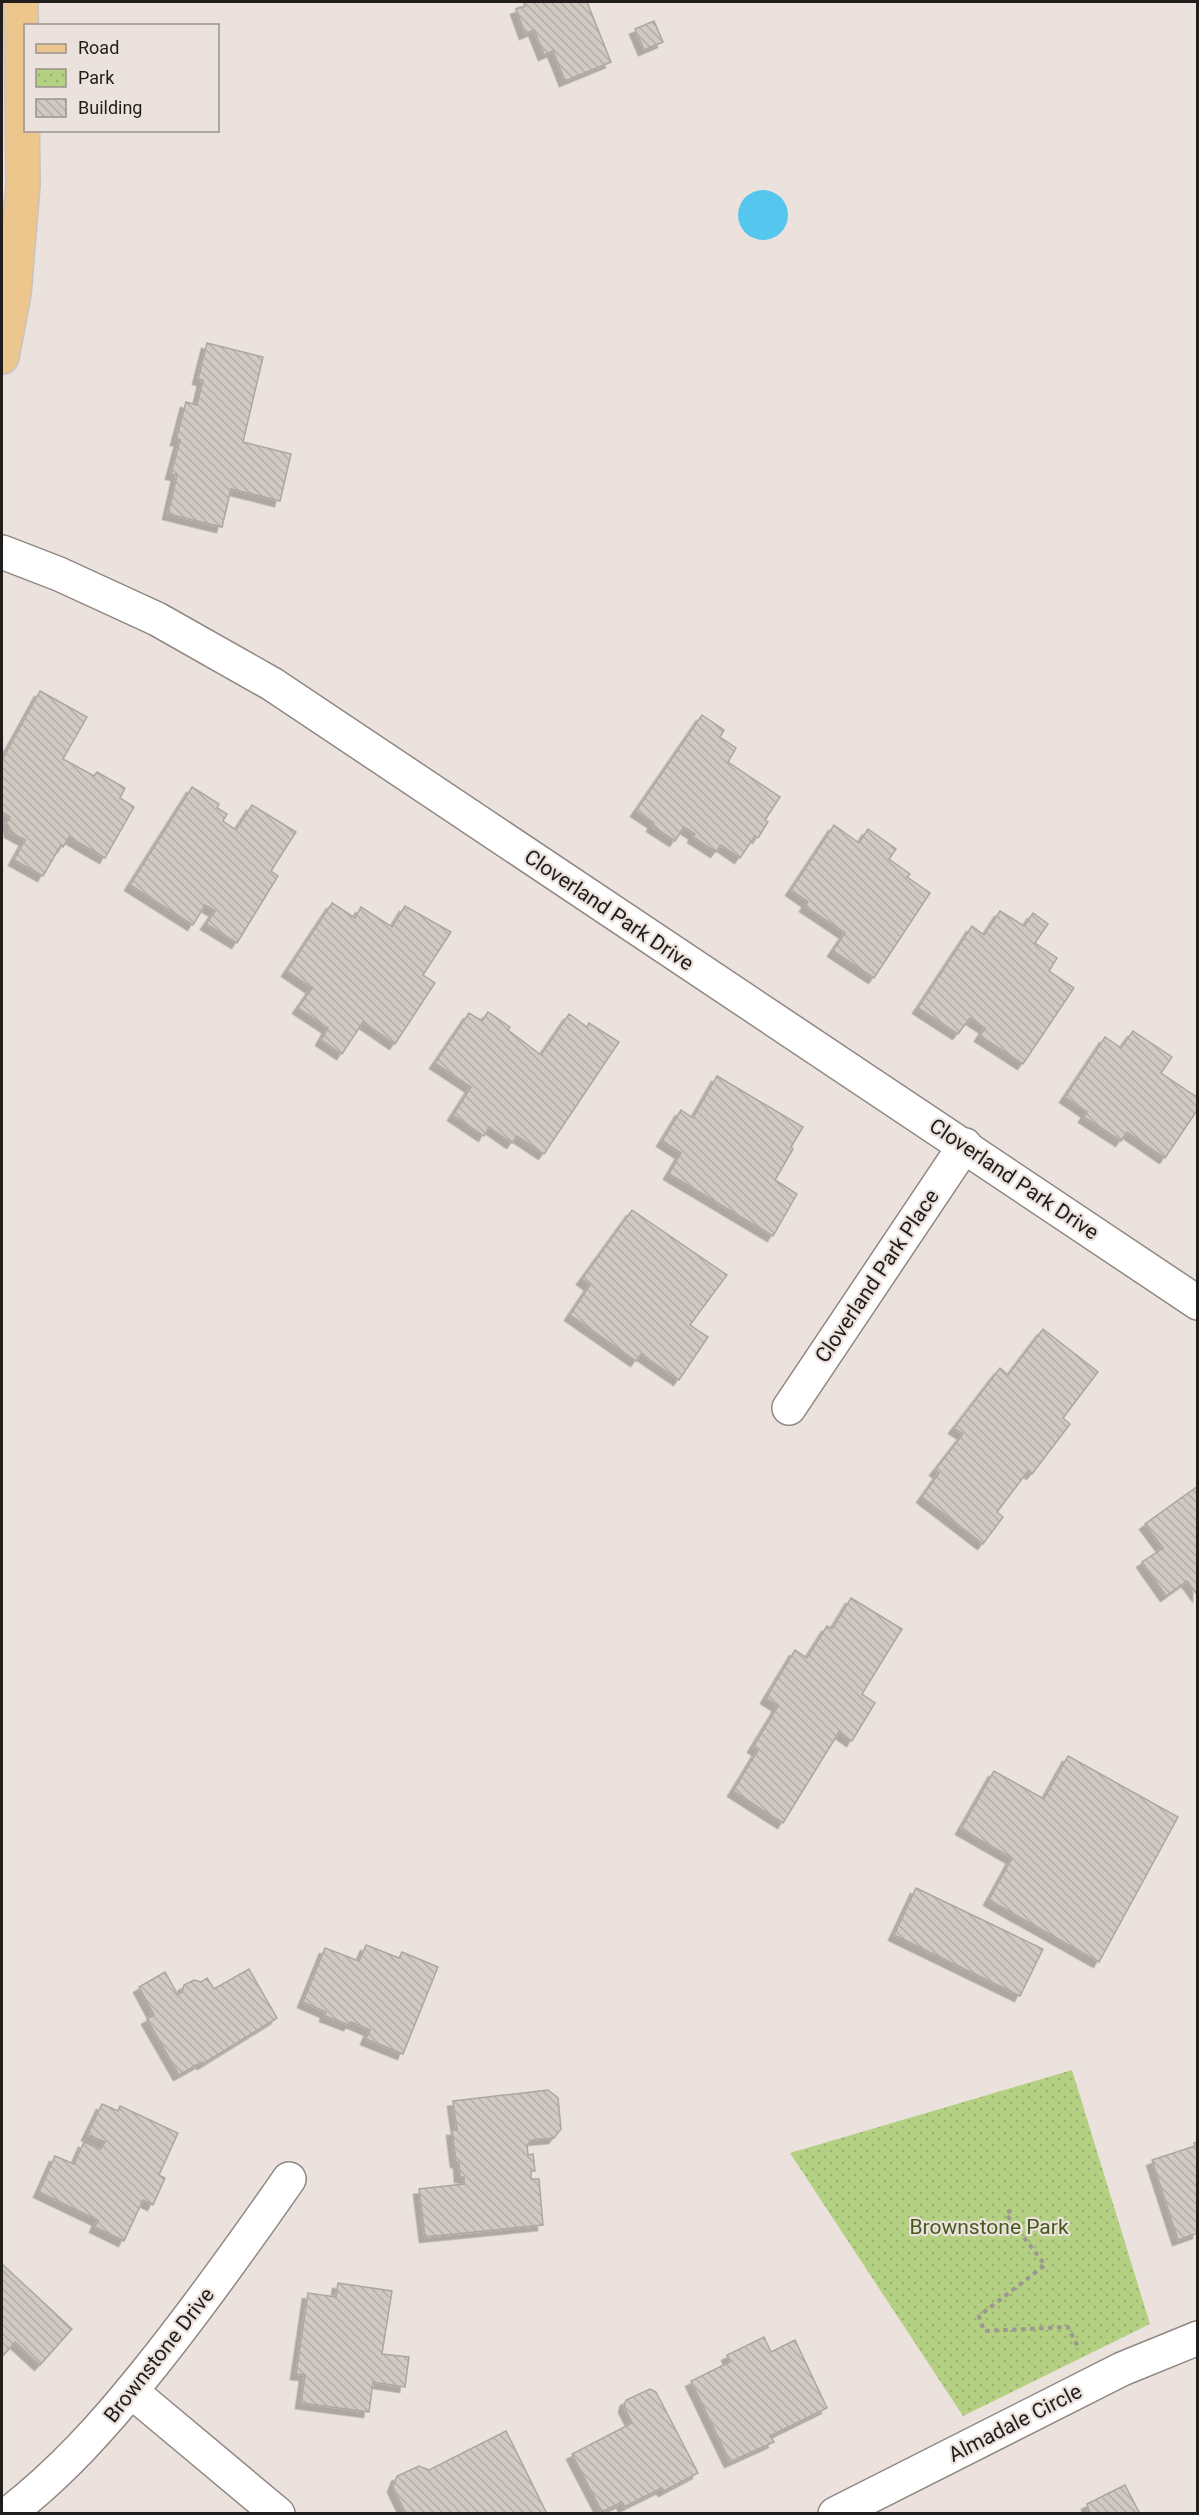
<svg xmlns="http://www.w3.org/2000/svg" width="1199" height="2515" font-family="Roboto,sans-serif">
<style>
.park{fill:url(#park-dots)}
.water{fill:#55c7ee}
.building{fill:url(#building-back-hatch);stroke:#ada69f;stroke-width:1.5;filter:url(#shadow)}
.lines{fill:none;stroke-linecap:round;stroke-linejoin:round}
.minor-casing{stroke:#908782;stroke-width:36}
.major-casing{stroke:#c5c4c4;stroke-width:36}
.path{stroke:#9d9692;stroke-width:4;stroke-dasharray:4.5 4.5;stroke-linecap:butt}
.minor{stroke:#fff;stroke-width:33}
.major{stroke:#ecc68c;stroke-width:33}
.labels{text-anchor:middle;stroke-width:4.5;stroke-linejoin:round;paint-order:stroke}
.street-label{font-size:21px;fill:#201d1b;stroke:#ece2dd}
.park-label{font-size:21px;fill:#475a1e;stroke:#ece2dd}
</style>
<defs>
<pattern id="park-dots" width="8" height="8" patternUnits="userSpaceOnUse" patternTransform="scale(1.5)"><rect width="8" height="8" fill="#b4d082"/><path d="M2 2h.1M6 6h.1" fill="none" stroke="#9ab270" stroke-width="1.8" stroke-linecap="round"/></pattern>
<pattern id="building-back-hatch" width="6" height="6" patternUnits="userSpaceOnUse" patternTransform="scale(1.5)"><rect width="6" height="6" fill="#d0cac2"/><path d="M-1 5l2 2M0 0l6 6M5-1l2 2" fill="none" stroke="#b2ada6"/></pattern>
<filter id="shadow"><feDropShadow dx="-5.5" dy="5.5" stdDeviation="0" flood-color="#0004"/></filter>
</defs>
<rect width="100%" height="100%" fill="#ece2dd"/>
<path class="park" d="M1072 2070 1150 2324 963 2416 790 2153Z"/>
<circle class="water" cx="763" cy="215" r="25"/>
<g class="building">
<path d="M523 2H587L611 62 565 81 553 51 544 55 534 30 525 34 516 9 525 6Z"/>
<path d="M654 21 663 42 644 50 635 29Z"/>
<path d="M207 343 263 357 243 442 291 454 280 501 231 489 222 527 168 514 177 475 171 474 180 440H176L186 402 197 405 203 380 198 379Z"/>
<path d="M40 691 87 717 63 759 94 776 97 772 125 788 120 798 134 807 105 858 69 837 63 847 61 845 43 876 14 860 25 840 10 832 9 826 6 824 10 817 2 812V760Z"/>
<path d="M702 715 724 730 720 737 736 748 728 762 780 797 765 820 768 822 758 838 755 836 740 858 721 845 716 852 693 837 695 834 684 827 675 841 652 826 654 823 636 811Z"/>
<path d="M192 787 219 804 217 808 227 814 223 821 236 830 252 805 296 832 271 871 278 876 237 943 206 924 215 911 205 905 193 925 130 885Z"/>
<path d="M834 825 859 843 868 829 896 849 889 859 910 874 907 877 930 893 874 978 833 951 845 933 805 906 808 902 791 890Z"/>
<path d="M332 903 355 918 361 907 392 927 405 906 451 932 423 975 435 983 395 1044 363 1022 342 1054 321 1040 328 1028 298 1008 312 988 287 971Z"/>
<path d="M1000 911 1024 926 1033 913 1048 924 1035 943 1057 958 1049 971 1074 988 1023 1064 980 1036 985 1028 970 1018 958 1034 918 1008 972 926 984 935Z"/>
<path d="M488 1012 510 1027 508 1030 541 1055 569 1014 587 1027 589 1023 619 1042 544 1154 517 1136 512 1143 489 1127 484 1136 453 1115 471 1087 435 1063 469 1013 482 1021Z"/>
<path d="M1133 1031 1172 1057 1161 1073 1198 1098V1109L1165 1158 1127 1132 1121 1141 1084 1117 1087 1112 1065 1097 1105 1037 1121 1048Z"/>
<path d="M717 1076 803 1127 791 1147 793 1149 775 1180 797 1194 773 1236 669 1174 681 1153 662 1141 681 1110 693 1118Z"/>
<path d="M632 1210 727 1275 690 1325 708 1337 679 1380 641 1354 636 1361 570 1315 590 1285 582 1279Z"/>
<path d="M1043 1329 1098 1372 1063 1418 1070 1424 1032 1474 1028 1471 997 1512 1003 1517 983 1544 922 1497 939 1473 935 1470 963 1434 954 1428 1000 1368 1008 1375Z"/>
<path d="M1198 1486V1596L1187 1581 1166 1596 1142 1562 1163 1548 1145 1524Z"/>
<path d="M851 1598 902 1629 862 1694 875 1703 852 1741 839 1732 783 1823 733 1791 758 1750 753 1747 778 1706 766 1698 795 1650 807 1658 827 1626 832 1629Z"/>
<path d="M1068 1756 1178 1817 1099 1962 989 1900 1012 1858 961 1829 994 1771 1044 1799Z"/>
<path d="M916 1888 1043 1949 1020 1996 894 1935Z"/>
<path d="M366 1945 399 1958 402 1952 438 1967 403 2054 366 2039 370 2030 351 2022 349 2025 325 2016 326 2012 303 2002 325 1948 359 1961Z"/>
<path d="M249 1969 277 2018 203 2064 202 2062 179 2075 147 2019 154 2015 139 1987 165 1972 178 1995 182 1992 184 1985 194 1980 201 1982 207 1978 214 1989Z"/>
<path d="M548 2090 558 2098 561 2129 554 2138 532 2140 527 2145 528 2155 533 2154 535 2171H531V2179H539L543 2225 425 2237 419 2189 464 2184V2177H460L459 2162H456L452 2130H457L453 2101Z"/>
<path d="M102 2104 118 2111 120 2106 178 2133 159 2175 165 2178 153 2205 143 2200 124 2241 95 2227 98 2220 39 2192 55 2156 74 2164 84 2142 101 2149 105 2142 87 2135Z"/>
<path d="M1198 2142V2233L1178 2240 1152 2160 1195 2146 1194 2143Z"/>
<path d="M2 2264 72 2329 40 2365 15 2342 2 2357Z"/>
<path d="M338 2283 392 2291 382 2354 409 2357 405 2387 373 2382 369 2412 301 2403 305 2375 296 2374 308 2293 336 2297Z"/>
<path d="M764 2337 771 2352 795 2340 827 2408 770 2436 774 2442 730 2462 691 2381 730 2362 727 2355Z"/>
<path d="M650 2389 656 2392 698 2473 664 2491 662 2488 624 2507 622 2502 602 2512 572 2454 632 2423 624 2407 626 2400Z"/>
<path d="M506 2431 547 2514H406L393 2487 397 2476 419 2466 429 2470Z"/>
<path d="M1125 2485 1140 2514H1084L1089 2511 1087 2504Z"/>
</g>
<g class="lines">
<g class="minor-casing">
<g id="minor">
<path d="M2 552 59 574 157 619 272 684 1198 1303"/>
<path d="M789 1408 965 1145"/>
<path d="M131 2391 278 2514"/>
<path d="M8 2514C61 2473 104 2425 145 2374 196 2311 243 2245 289 2179"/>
<path d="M835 2514 1122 2369 1198 2338"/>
</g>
</g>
<g class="major-casing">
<path id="major" d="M2 357 14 294 23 185 21 2"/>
</g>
<path class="path" d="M1011 2210 1006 2214 1045 2265 979 2316 984 2331 1068 2327 1078 2347"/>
<use href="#minor" class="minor"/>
<use href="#major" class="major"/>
</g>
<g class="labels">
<g class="street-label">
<text transform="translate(609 910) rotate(34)" y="7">Cloverland Park Drive</text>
<text transform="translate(1014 1179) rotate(34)" y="7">Cloverland Park Drive</text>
<text transform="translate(877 1276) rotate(-56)" y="7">Cloverland Park Place</text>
<text transform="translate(159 2355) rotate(-52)" y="7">Brownstone Drive</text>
<text transform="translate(1015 2423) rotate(-27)" y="7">Almadale Circle</text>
</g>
<g class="park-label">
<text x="989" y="2234">Brownstone Park</text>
</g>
</g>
<rect width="1199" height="2515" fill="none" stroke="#201d1b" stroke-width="6"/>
<rect x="24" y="24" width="195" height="108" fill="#ece2dd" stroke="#9a938f" stroke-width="1.5"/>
<rect x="36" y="44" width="30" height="9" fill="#ecc68c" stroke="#9a938f" stroke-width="1.5"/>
<text x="78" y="54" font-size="18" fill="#201d1b">Road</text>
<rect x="36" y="69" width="30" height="18" fill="url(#park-dots)" stroke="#9a938f" stroke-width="1.5"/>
<text x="78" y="84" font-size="18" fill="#201d1b">Park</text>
<rect x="36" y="99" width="30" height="18" fill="url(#building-back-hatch)" stroke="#9a938f" stroke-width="1.5"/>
<text x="78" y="114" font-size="18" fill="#201d1b">Building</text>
</svg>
